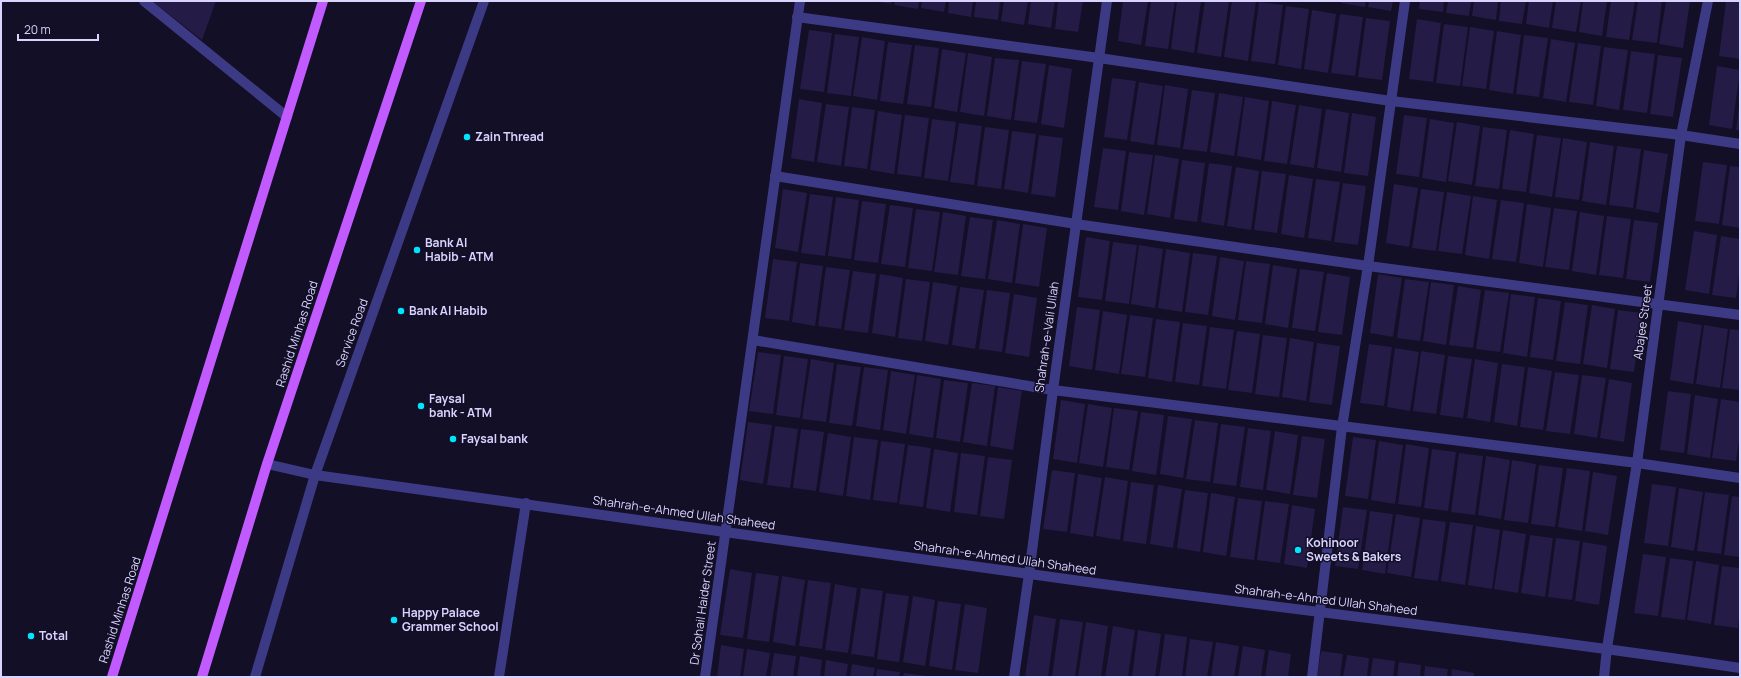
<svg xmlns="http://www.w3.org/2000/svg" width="1741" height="678" font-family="Manrope,sans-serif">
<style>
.building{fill:#241b47}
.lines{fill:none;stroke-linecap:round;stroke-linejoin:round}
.service{stroke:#3d3a85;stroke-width:10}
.minor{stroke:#3d3a85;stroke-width:10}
.tertiary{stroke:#3d3a85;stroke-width:10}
.primary{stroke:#c25bff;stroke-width:10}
.poi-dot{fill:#00e5ff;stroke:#130f26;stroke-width:1.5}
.labels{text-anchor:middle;stroke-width:3;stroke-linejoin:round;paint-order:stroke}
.poi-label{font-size:12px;font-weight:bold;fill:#d9d4ff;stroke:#130f26;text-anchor:start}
.street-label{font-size:12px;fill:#d9d4ff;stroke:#130f26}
</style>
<rect width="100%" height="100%" fill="#130f26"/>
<g class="building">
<path d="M152 1H216L202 40Z"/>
<path d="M874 1H891V4Z"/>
<path d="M895 1H919L918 9 894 5Z"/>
<path d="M922 1H946L944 12 921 8Z"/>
<path d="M949 1H973L971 17 948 13Z"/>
<path d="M976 1H1000L998 20 974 17Z"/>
<path d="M1004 1H1028L1024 25 1001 21Z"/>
<path d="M1031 1H1055L1051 28 1028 24Z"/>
<path d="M1058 1H1083L1078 32 1055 29Z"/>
<path d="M1123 1H1148L1141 45 1118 41Z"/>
<path d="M1151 1H1175L1168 49 1145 46Z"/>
<path d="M1177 1H1201L1194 53 1171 49Z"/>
<path d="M1205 1H1229L1221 57 1197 53Z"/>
<path d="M1232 1H1256L1248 61 1224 57Z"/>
<path d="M1341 1H1366L1365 7 1341 3Z"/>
<path d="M1369 1H1393L1391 11 1368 7Z"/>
<path d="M1420 1H1444L1443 12 1419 9Z"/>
<path d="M1448 1H1471L1469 16 1446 13Z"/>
<path d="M1474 1H1498L1496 20 1472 16Z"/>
<path d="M1501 1H1526L1522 24 1499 21Z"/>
<path d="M1529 1H1553L1549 28 1526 24Z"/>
<path d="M1556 1H1581L1576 32 1552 28Z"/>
<path d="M1583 1H1607L1602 36 1579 32Z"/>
<path d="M1611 1H1635L1629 40 1606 37Z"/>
<path d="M1638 1H1662L1657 43 1632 40Z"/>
<path d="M1666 1H1690L1683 48 1659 44Z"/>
<path d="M1726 1H1740V59L1719 56Z"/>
<path d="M1259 2 1283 5 1275 64 1251 61Z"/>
<path d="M1286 6 1309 9 1301 69 1278 65Z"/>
<path d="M1312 10 1336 14 1328 73 1304 69Z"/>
<path d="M1340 14 1363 17 1355 76 1331 73Z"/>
<path d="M1366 18 1390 21 1382 80 1358 77Z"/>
<path d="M1417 19 1441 23 1433 82 1409 79Z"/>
<path d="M1444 24 1468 27 1460 86 1436 83Z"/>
<path d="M1470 27 1494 31 1486 89 1462 86Z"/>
<path d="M809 30 832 33 824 92 800 89Z"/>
<path d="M1497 31 1521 35 1513 94 1489 90Z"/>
<path d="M835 34 859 37 851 96 827 93Z"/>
<path d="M1524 35 1548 38 1539 97 1516 94Z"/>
<path d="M862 37 885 41 877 100 853 96Z"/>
<path d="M1551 39 1575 43 1566 102 1543 98Z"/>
<path d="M888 42 912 45 903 104 880 101Z"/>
<path d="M1578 43 1601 46 1593 105 1569 102Z"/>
<path d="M915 45 939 48 931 107 907 104Z"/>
<path d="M1604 47 1628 50 1619 110 1596 106Z"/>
<path d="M942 49 966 53 957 112 934 108Z"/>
<path d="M1631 51 1655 54 1647 113 1623 110Z"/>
<path d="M968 53 992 57 984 116 960 112Z"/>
<path d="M1658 55 1682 58 1673 117 1650 114Z"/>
<path d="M995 58 1019 60 1011 120 987 116Z"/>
<path d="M1022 61 1046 64 1037 123 1014 120Z"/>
<path d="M1049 65 1072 69 1064 128 1041 124Z"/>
<path d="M1717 66 1740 70 1732 129 1709 125Z"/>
<path d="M1112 78 1136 81 1127 140 1104 137Z"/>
<path d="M1139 82 1163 86 1154 145 1130 141Z"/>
<path d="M1165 85 1188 89 1180 148 1157 145Z"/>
<path d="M1192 90 1215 93 1207 152 1183 149Z"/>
<path d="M1219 93 1243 97 1234 156 1210 152Z"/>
<path d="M1245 97 1269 101 1261 160 1237 156Z"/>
<path d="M799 99 822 103 814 162 791 158Z"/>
<path d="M1272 101 1296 105 1287 164 1264 161Z"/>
<path d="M826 104 849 107 841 166 817 162Z"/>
<path d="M1299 105 1322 109 1314 168 1290 164Z"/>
<path d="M1739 106H1740V130H1736Z"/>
<path d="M852 107 875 110 867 169 844 166Z"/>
<path d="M1326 109 1349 113 1341 172 1317 168Z"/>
<path d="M878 111 902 115 894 174 870 170Z"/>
<path d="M1352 113 1376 117 1368 176 1344 173Z"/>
<path d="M905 115 929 118 921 177 897 174Z"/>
<path d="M1404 115 1427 118 1419 177 1396 174Z"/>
<path d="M932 119 956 122 948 181 924 178Z"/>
<path d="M1430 119 1454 123 1446 182 1422 178Z"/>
<path d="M1457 122 1480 126 1472 185 1448 181Z"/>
<path d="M959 123 982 126 974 185 950 182Z"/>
<path d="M985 127 1009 130 1001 189 977 186Z"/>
<path d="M1483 127 1507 130 1499 189 1475 186Z"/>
<path d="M1510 130 1534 134 1526 192 1502 189Z"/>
<path d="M1012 131 1036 134 1028 193 1004 189Z"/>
<path d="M1039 135 1063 138 1055 197 1031 194Z"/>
<path d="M1537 135 1561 138 1552 197 1529 193Z"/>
<path d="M1563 138 1587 142 1579 200 1555 197Z"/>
<path d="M1590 142 1614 146 1606 205 1582 201Z"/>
<path d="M1617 146 1641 149 1633 208 1609 205Z"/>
<path d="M1103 148 1126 151 1118 210 1094 207Z"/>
<path d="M1644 150 1668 154 1659 213 1636 209Z"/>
<path d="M1129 152 1153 155 1144 215 1121 211Z"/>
<path d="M1155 155 1179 159 1170 218 1147 214Z"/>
<path d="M1182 160 1205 163 1197 222 1174 219Z"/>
<path d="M1703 162 1727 165 1719 224 1695 221Z"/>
<path d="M1209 163 1232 166 1224 226 1201 222Z"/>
<path d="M1730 166 1740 167V228L1722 225Z"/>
<path d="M1236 167 1259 171 1251 230 1227 226Z"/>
<path d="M1262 171 1286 174 1277 233 1254 230Z"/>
<path d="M1289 175 1313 179 1304 238 1281 234Z"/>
<path d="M1316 179 1340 182 1331 241 1308 238Z"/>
<path d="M1343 183 1366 186 1358 245 1334 242Z"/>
<path d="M1394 184 1418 188 1409 247 1386 243Z"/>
<path d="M783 189 807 193 798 252 775 248Z"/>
<path d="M1421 189 1444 192 1436 251 1412 248Z"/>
<path d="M1447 192 1471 196 1462 254 1438 251Z"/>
<path d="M810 194 833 197 825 256 801 253Z"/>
<path d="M1473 196 1497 200 1489 259 1465 255Z"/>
<path d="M836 197 859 200 851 259 828 256Z"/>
<path d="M1501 200 1524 203 1516 262 1492 259Z"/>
<path d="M862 201 886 204 878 263 854 260Z"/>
<path d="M1527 204 1551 208 1543 267 1519 263Z"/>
<path d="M890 205 913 208 905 267 881 264Z"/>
<path d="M1554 208 1577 211 1569 270 1545 267Z"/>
<path d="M916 209 940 212 932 271 908 268Z"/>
<path d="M943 212 966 216 958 275 934 272Z"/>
<path d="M1580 212 1604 216 1596 275 1572 271Z"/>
<path d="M1607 216 1631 219 1623 278 1599 275Z"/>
<path d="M970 217 993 220 985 279 961 276Z"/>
<path d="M997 220 1020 224 1012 283 988 279Z"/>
<path d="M1634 220 1658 223 1650 282 1626 279Z"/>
<path d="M1023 224 1047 228 1039 287 1015 283Z"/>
<path d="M1694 231 1717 235 1709 294 1685 290Z"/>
<path d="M1721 236 1740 239V269L1736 298 1712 295Z"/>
<path d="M1086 237 1110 241 1102 300 1078 297Z"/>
<path d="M1113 242 1137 245 1129 304 1105 301Z"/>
<path d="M1139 245 1163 249 1155 308 1131 304Z"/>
<path d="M1166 249 1190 253 1182 312 1158 308Z"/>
<path d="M1193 253 1217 256 1208 315 1185 312Z"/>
<path d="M1220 257 1244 261 1235 320 1212 316Z"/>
<path d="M773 259 797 262 789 321 765 318Z"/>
<path d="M1246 261 1270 264 1262 323 1238 320Z"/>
<path d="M800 263 823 266 815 326 792 322Z"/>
<path d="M1273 265 1297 269 1288 328 1265 324Z"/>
<path d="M826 267 850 270 841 329 818 326Z"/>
<path d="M1300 269 1324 272 1315 331 1292 328Z"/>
<path d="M853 271 876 274 868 333 844 330Z"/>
<path d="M1327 273 1350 277 1342 335 1318 332Z"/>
<path d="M880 274 903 278 895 337 872 333Z"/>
<path d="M1378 274 1402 278 1393 337 1370 333Z"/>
<path d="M906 279 930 282 922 341 898 338Z"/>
<path d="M1405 279 1429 282 1420 341 1397 338Z"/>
<path d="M933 282 957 286 948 345 925 341Z"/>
<path d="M1431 282 1454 285 1446 345 1423 341Z"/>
<path d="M1458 286 1481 290 1473 348 1449 345Z"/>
<path d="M960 287 984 290 975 349 952 345Z"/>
<path d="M987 290 1010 293 1002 352 979 349Z"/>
<path d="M1485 290 1509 293 1500 352 1476 349Z"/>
<path d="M1014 294 1037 298 1029 357 1005 353Z"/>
<path d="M1511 294 1535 297 1527 357 1503 353Z"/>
<path d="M1538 298 1561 301 1553 360 1530 357Z"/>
<path d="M1565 302 1588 305 1580 364 1556 361Z"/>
<path d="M1592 305 1615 309 1607 368 1583 364Z"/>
<path d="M1077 307 1100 310 1092 370 1069 366Z"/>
<path d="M1618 310 1642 313 1634 372 1610 369Z"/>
<path d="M1103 311 1127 315 1119 374 1095 370Z"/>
<path d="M1130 315 1153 318 1145 377 1121 374Z"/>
<path d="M1156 319 1180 322 1172 382 1148 378Z"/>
<path d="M1678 321 1702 325 1693 384 1670 380Z"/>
<path d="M1183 323 1207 326 1199 385 1175 382Z"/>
<path d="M1704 325 1728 329 1720 388 1696 384Z"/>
<path d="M1210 327 1234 330 1226 389 1202 386Z"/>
<path d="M1730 329 1740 330V390L1722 388Z"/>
<path d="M1237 331 1260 334 1252 393 1228 390Z"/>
<path d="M1263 335 1287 338 1279 397 1255 394Z"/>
<path d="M1290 338 1314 342 1306 401 1282 397Z"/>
<path d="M1317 343 1340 346 1332 405 1309 402Z"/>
<path d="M1369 344 1392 347 1384 406 1360 403Z"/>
<path d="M1395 348 1419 352 1410 411 1387 407Z"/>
<path d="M1421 351 1445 355 1436 414 1413 411Z"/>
<path d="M758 352 781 355 773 414 749 411Z"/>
<path d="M784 356 808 359 800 418 776 415Z"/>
<path d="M1448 356 1472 359 1463 418 1440 415Z"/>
<path d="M811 359 834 363 826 422 802 419Z"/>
<path d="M1475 359 1498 363 1490 422 1467 418Z"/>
<path d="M837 364 861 367 852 426 829 423Z"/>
<path d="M1502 364 1525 367 1517 426 1494 422Z"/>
<path d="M864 367 888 370 880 430 856 426Z"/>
<path d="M1528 367 1552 371 1543 430 1520 427Z"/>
<path d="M891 371 915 375 906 434 883 430Z"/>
<path d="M1555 372 1579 375 1570 434 1546 431Z"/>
<path d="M917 375 941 379 933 438 909 434Z"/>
<path d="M1582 375 1606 378 1597 438 1574 434Z"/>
<path d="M1609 379 1632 383 1624 442 1600 438Z"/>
<path d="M944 380 968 383 960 442 936 438Z"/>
<path d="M972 383 995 386 987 446 963 442Z"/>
<path d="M998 387 1022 391 1013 450 990 446Z"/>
<path d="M1668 391 1691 394 1684 453 1660 450Z"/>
<path d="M1695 395 1718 399 1710 458 1687 454Z"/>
<path d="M1721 399 1740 402V434L1736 461 1712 458Z"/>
<path d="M1061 400 1085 404 1077 463 1053 459Z"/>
<path d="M1088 404 1112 408 1103 467 1079 463Z"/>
<path d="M1114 408 1138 411 1129 470 1106 467Z"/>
<path d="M1141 412 1164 415 1156 475 1132 471Z"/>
<path d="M1168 416 1192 419 1183 478 1160 474Z"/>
<path d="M1195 420 1218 423 1210 482 1186 479Z"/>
<path d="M748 422 772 425 763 484 740 480Z"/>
<path d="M1221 424 1245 427 1236 486 1213 483Z"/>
<path d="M775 426 798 429 790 488 767 485Z"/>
<path d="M1248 428 1271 431 1263 490 1240 487Z"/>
<path d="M801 429 824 432 816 491 793 488Z"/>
<path d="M1275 431 1298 435 1290 494 1266 490Z"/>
<path d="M828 433 851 437 843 496 819 492Z"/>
<path d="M1302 436 1325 439 1317 498 1293 495Z"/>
<path d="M854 437 878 440 870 500 846 496Z"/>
<path d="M1353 437 1376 440 1368 499 1345 496Z"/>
<path d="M881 441 905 444 897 503 873 500Z"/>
<path d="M1379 441 1403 445 1395 504 1371 500Z"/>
<path d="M1406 444 1429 448 1421 507 1398 504Z"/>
<path d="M908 445 931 448 923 507 899 504Z"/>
<path d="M934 449 958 453 950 512 926 508Z"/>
<path d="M1432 449 1456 452 1448 511 1424 508Z"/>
<path d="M961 453 985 456 977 515 954 512Z"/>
<path d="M1459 453 1483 456 1475 515 1451 512Z"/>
<path d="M1486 456 1510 460 1501 519 1478 515Z"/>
<path d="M988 457 1012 460 1004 519 980 516Z"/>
<path d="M1512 460 1536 464 1528 523 1504 520Z"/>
<path d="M1539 465 1563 468 1555 527 1531 524Z"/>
<path d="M1567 468 1590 471 1582 531 1558 527Z"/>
<path d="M1052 470 1075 473 1067 532 1043 529Z"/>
<path d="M1593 472 1617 476 1608 535 1585 531Z"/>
<path d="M1078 474 1102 478 1093 537 1070 533Z"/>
<path d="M1105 477 1128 481 1120 540 1096 536Z"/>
<path d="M1131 482 1154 485 1146 544 1123 541Z"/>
<path d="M1652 484 1676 487 1668 546 1644 543Z"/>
<path d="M1158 485 1182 489 1173 548 1150 544Z"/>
<path d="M1679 488 1703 492 1694 551 1671 547Z"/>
<path d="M1185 490 1208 493 1200 552 1177 548Z"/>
<path d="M1705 492 1729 495 1721 554 1697 551Z"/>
<path d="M1211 493 1235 497 1226 556 1203 552Z"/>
<path d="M1732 496 1740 497V557L1724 555Z"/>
<path d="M1238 498 1262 501 1254 560 1230 557Z"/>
<path d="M1265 501 1289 504 1280 563 1257 560Z"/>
<path d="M1292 505 1315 509 1307 568 1284 564Z"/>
<path d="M1343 507 1367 510 1358 569 1335 566Z"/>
<path d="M1370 511 1393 514 1385 574 1362 570Z"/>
<path d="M1396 514 1420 518 1411 577 1387 573Z"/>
<path d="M1423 519 1446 522 1438 581 1414 578Z"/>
<path d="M1450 522 1473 525 1465 585 1441 581Z"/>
<path d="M1476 526 1500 530 1492 589 1468 585Z"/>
<path d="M1503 530 1526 534 1518 593 1494 589Z"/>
<path d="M1530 535 1553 538 1545 597 1521 593Z"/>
<path d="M1556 538 1580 541 1572 600 1548 597Z"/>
<path d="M1583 542 1607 546 1599 605 1575 601Z"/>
<path d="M1643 554 1666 557 1658 616 1634 613Z"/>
<path d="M1670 558 1693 561 1685 620 1661 617Z"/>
<path d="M1696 561 1719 565 1711 624 1687 620Z"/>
<path d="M1722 566 1740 568V612L1738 628 1714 625Z"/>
<path d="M730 569 752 573 743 638 720 635Z"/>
<path d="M756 573 779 576 769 642 747 639Z"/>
<path d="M782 576 805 580 795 646 773 642Z"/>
<path d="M808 580 831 583 822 649 799 646Z"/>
<path d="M835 584 857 588 848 653 825 650Z"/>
<path d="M861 588 883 591 874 657 851 654Z"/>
<path d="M886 593 909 596 899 662 877 659Z"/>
<path d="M913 596 935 600 925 666 903 662Z"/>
<path d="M938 601 961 604 952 670 929 666Z"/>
<path d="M965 604 987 608 978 673 955 670Z"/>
<path d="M1034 615 1056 619 1048 677H1025Z"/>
<path d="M1060 619 1083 622 1075 677H1052Z"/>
<path d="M1086 622 1108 626 1101 677H1078Z"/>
<path d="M1113 626 1135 630 1128 677H1105Z"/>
<path d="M1138 630 1161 634 1155 677H1132Z"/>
<path d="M1165 634 1187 637 1182 677H1159Z"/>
<path d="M1190 639 1213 642 1207 677H1185Z"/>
<path d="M1216 642 1239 646 1234 677H1211Z"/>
<path d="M721 645 744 649 740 677H717Z"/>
<path d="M1243 646 1265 650 1261 677H1238Z"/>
<path d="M747 649 770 653 766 677H743Z"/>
<path d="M1269 650 1291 654 1288 677H1265Z"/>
<path d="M1321 651 1343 654 1340 677H1317Z"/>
<path d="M774 653 796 656 793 677H770Z"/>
<path d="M1347 655 1369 658 1367 677H1343Z"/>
<path d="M800 656 822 660 820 677H797Z"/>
<path d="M1373 658 1395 661 1393 677H1370Z"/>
<path d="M826 660 848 664 846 677H824Z"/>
<path d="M1399 662 1421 665 1420 677H1397Z"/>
<path d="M852 664 875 668 873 677H850Z"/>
<path d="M1425 666 1448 669 1447 677H1424Z"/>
<path d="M877 669 900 672 899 677H876Z"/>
<path d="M1452 669 1474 673V677H1451Z"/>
<path d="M904 673 927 676V677H903Z"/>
</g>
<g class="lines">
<path class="service" d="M255 677 315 475 484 1"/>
<g class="minor">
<path d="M144 1 287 117"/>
<path d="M797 17 1099 58 1391 101 1681 135 1740 144"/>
<path d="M775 176 1076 224 1368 266 1740 315"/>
<path d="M753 340 1053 390 1637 463 1740 478"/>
<path d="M499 677 526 503"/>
<path d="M705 677 800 1"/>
<path d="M1312 677 1342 427 1368 266 1405 1"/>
<path d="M1604 677 1607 648 1637 463 1681 135 1708 1"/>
</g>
<g class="tertiary">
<path d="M267 464 315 475C575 510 835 549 1095 583 1310 612 1526 636 1740 668"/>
<path d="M1014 677 1029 574 1053 390 1107 1"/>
</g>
<g class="primary">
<path d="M112 677 323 1"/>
<path d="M202 677 267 464 421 1"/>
</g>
</g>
<g class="poi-dot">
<circle cx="467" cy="137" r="4"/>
<circle cx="417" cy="250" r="4"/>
<circle cx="401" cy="311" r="4"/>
<circle cx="421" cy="406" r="4"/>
<circle cx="453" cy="439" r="4"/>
<circle cx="1298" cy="550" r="4"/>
<circle cx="394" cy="620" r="4"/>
<circle cx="31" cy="636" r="4"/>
</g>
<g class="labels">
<g class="poi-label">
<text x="475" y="141">Zain Thread</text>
<text x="425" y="247">Bank Al<tspan x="425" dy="14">Habib - ATM</tspan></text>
<text x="409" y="315">Bank Al Habib</text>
<text x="429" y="403">Faysal<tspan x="429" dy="14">bank - ATM</tspan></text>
<text x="461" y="443">Faysal bank</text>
<text x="1306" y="547">Kohinoor<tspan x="1306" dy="14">Sweets &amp; Bakers</tspan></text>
<text x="402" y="617">Happy Palace<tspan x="402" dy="14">Grammer School</tspan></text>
<text x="39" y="640">Total</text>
</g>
<g class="street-label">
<text transform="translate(1643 322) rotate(-82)" y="4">Abajee Street</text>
<text transform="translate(352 333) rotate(-70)" y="4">Service Road</text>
<text transform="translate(297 334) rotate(-72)" y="4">Rashid Minhas Road</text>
<text transform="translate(1047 337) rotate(-82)" y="4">Shahrah-e-Vali Ullah</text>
<text transform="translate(684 513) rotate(8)" y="4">Shahrah-e-Ahmed Ullah Shaheed</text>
<text transform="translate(1005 558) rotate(8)" y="4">Shahrah-e-Ahmed Ullah Shaheed</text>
<text transform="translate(1326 600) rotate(7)" y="4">Shahrah-e-Ahmed Ullah Shaheed</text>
<text transform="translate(703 603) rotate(-82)" y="4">Dr Sohail Haider Street</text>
<text transform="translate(120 610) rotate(-72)" y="4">Rashid Minhas Road</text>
</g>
</g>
<rect width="1741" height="678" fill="none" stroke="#d9d4ff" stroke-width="4"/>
<path d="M18 34v6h80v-6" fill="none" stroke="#d9d4ff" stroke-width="2"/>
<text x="24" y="34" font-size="12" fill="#d9d4ff" stroke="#130f26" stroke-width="3" paint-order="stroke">20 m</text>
</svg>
